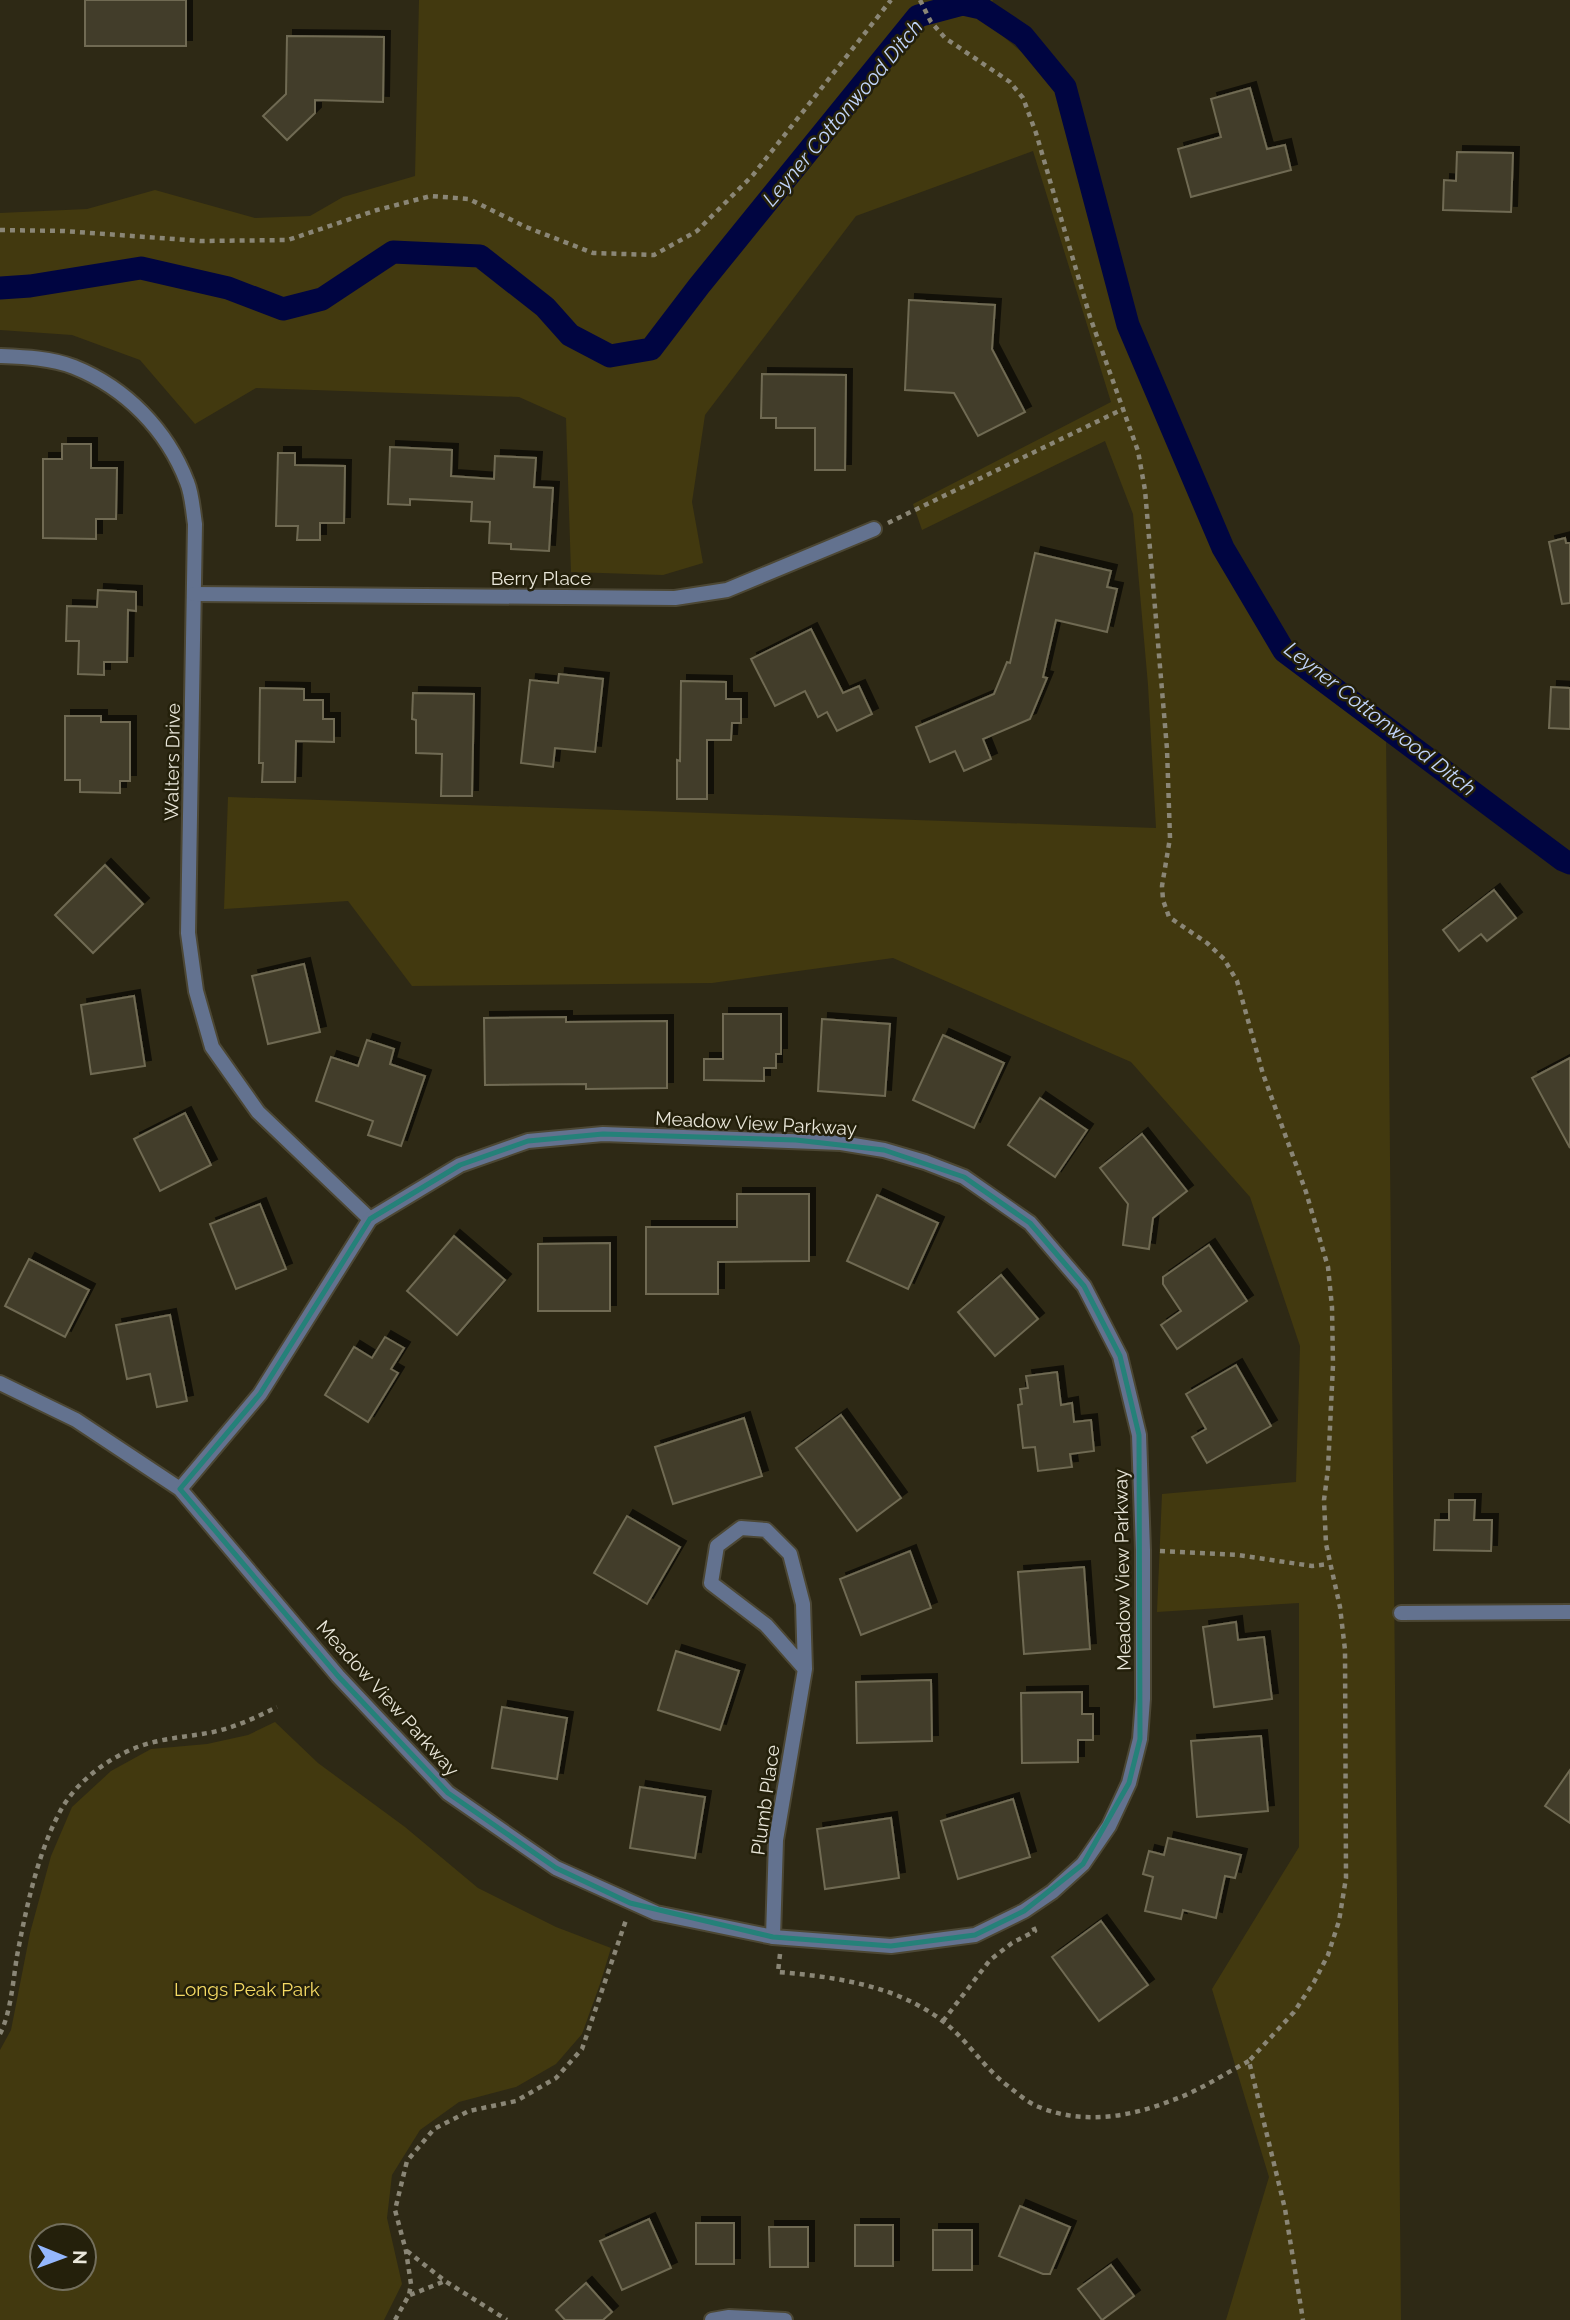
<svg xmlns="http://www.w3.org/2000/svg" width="1570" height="2320" font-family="Raleway,sans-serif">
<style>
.green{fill:#42390f;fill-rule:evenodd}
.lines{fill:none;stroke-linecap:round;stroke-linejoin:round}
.canal{stroke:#000541;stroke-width:23}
.building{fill:#433e29;stroke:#6f6a53;stroke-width:2;filter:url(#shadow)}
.street-casing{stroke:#4c4734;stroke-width:18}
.path{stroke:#8a8676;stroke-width:4.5;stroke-dasharray:5 5;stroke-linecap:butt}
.street{stroke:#63728f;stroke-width:14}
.marked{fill:none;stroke:#258179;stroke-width:5;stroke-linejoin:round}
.labels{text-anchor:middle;stroke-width:5;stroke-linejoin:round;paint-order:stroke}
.street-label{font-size:19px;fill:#e9e6d9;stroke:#24200b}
.park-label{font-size:19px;fill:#f5da64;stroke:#24200b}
.water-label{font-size:21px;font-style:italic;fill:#c1d4fa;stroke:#24200b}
</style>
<defs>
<filter id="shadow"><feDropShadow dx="6" dy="-6" stdDeviation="0" flood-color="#0009"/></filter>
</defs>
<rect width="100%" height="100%" fill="#2e2915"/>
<g class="green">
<path d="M419 0H993L984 20 1058 83 1099 221 1156 400 1195 496 1272 638 1297 668 1386 734 1401 2320H1226L1269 2177 1212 1989 1299 1847V1603L1157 1612 1162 1494 1296 1482 1300 1346 1250 1197 1131 1062 893 958 712 983 412 986 348 901 224 909 228 797 1156 828 1148 685 1133 514 1105 441 922 530 913 504 1111 402 1033 151 856 216 705 415 692 502 703 563 663 575 571 572 566 418 519 397 256 388 195 424 140 360 72 335 0 330V213L87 209 155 190 255 218 310 216 343 197 415 176Z"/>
<path d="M275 1722 318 1763 405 1827 478 1888 556 1927 611 1948 600 1984 582 2034 556 2064 516 2087 459 2102 420 2130 392 2175 387 2218 402 2284 384 2320H0V2050L11 2030 30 1933 51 1856 72 1807 111 1771 151 1749 207 1744 248 1735ZM42 2236H84V2278H42Z"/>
</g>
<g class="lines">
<path class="canal" d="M0 288 30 286 141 268 228 288 283 309 322 299 393 252 480 256 545 307 570 335 610 356 651 349 699 286 918 16 963 4 981 8 1023 36 1065 87 1128 325 1223 548 1284 651 1563 860 1570 863"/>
</g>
<g class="building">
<rect x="85" y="0" width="101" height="46"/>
<path d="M287 36 384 37 383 102 315 100V113L287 140 263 116 286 94Z"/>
<path d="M1250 88 1267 149 1285 145 1291 170 1191 197 1178 149 1221 137 1211 99Z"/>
<path d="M1457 152 1513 153 1511 212 1443 210 1444 180 1456 181Z"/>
<path d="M909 300 995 305 992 349 1025 412 978 436 954 393 905 390Z"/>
<path d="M762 374 846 375 845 470H815V428H776V418H761Z"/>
<path d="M62 444H91V468H117L116 519H96V539L43 538V459H62Z"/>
<path d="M390 447 452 450 451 476 494 479 495 456 536 458 534 487 553 488 549 551 511 549V544L489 543 490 522 471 521 472 502 410 499V505L388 504Z"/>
<path d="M278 453H295V465L345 466 344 523H320V540H297L298 526H276Z"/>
<path d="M1565 538 1566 543H1570V603L1562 604 1549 542Z"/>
<path d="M1035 553 1111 571 1107 587 1117 589 1107 632 1056 620 1043 677 1047 678 1030 719 983 739 991 759 964 771 955 751 930 762 916 727 994 694 1007 662 1010 663Z"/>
<path d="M98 590 136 592V611L128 610 127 662H104V675L78 674 79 641H66L67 606 97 607Z"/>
<path d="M811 629 843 693 859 686 872 714 837 731 827 712 818 717 805 691 775 706 751 659Z"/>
<path d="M559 674 603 679 595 752 555 748 553 767 521 763 530 680 558 683Z"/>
<path d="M681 681 726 682V699H741V723H732L731 740H707V799H677V760L680 761Z"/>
<path d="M1551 687 1570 688V729L1549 728Z"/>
<path d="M260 688 304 689V700H323V719H334V742L296 741 295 782H262L263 763H259Z"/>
<path d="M413 693 474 694 472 796H441L442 754 416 753V720L412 719Z"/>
<path d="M65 716H101V722H130V781H120V793L80 792V780H65Z"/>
<path d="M105 865 143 904 93 953 55 915Z"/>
<path d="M1494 890 1516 918 1487 941 1481 934 1459 951 1443 930Z"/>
<path d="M304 964 320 1032 268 1044 252 976Z"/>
<path d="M134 996 145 1066 91 1074 81 1005Z"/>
<path d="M723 1014H781V1054H776V1068H764V1081L704 1080V1059H723Z"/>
<path d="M566 1017V1022L667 1021V1088L586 1089V1084L485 1085 484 1018Z"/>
<path d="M822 1019 890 1024 885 1096 818 1091Z"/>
<path d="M943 1035 1004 1063 974 1128 913 1100Z"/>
<path d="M367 1040 394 1049 390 1064 425 1076 401 1146 368 1135 373 1121 316 1101 331 1057 358 1066Z"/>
<path d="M1570 1058V1148L1532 1078Z"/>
<path d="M1040 1098 1087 1130 1055 1177 1008 1145Z"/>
<path d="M185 1113 211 1165 160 1191 134 1139Z"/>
<path d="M1142 1134 1187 1191 1153 1218 1149 1249 1123 1245 1128 1204 1100 1168Z"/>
<path d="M737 1194H809V1261L718 1262V1294H646V1227H737Z"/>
<path d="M877 1195 938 1223 908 1289 847 1261Z"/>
<path d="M260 1204 286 1269 236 1289 210 1224Z"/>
<path d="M454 1236 505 1280 457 1335 407 1291Z"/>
<path d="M610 1243V1311H538V1244Z"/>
<path d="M1209 1245 1247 1301 1177 1349 1161 1325 1181 1311 1163 1284V1277Z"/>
<path d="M29 1259 89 1290 65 1337 5 1306Z"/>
<path d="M1001 1275 1038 1319 995 1356 958 1312Z"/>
<path d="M170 1315 187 1401 157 1407 150 1374 127 1379 116 1325Z"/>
<path d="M385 1337 404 1348 391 1369 398 1373 368 1422 325 1395 354 1347 372 1358Z"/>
<path d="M1236 1365 1271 1426 1207 1463 1192 1437 1206 1429 1186 1394Z"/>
<path d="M1057 1372 1061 1405 1072 1403 1074 1422 1091 1420 1094 1451 1070 1454 1072 1467 1038 1471 1035 1447 1023 1448 1018 1405 1022 1404 1020 1389 1028 1388 1026 1376Z"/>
<path d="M841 1415 901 1498 857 1531 796 1448Z"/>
<path d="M744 1418 762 1476 673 1504 655 1447Z"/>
<path d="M1449 1500H1475L1474 1520H1492L1491 1551 1434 1550 1435 1520H1449Z"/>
<path d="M627 1516 680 1547 647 1604 594 1573Z"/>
<path d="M910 1551 931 1608 861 1635 840 1579Z"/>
<path d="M1084 1567 1090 1649 1024 1654 1018 1572Z"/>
<path d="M1236 1622 1238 1640 1264 1637 1272 1699 1214 1707 1203 1627Z"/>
<path d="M676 1651 739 1671 720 1730 658 1710Z"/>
<path d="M931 1680 932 1741 857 1743 856 1682Z"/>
<path d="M1082 1692V1714H1093V1740H1078V1762L1022 1763 1021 1693Z"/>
<path d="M502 1707 567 1718 557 1779 492 1768Z"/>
<path d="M1261 1736 1268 1811 1197 1817 1191 1741Z"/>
<path d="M1570 1770V1823L1545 1806Z"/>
<path d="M640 1787 705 1797 695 1858 630 1848Z"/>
<path d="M1013 1799 1030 1857 958 1879 941 1821Z"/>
<path d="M891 1818 899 1878 825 1889 817 1829Z"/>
<path d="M1168 1838 1241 1855 1235 1878 1225 1876 1216 1918 1183 1910 1181 1919 1145 1911 1153 1877 1143 1874 1149 1851 1164 1855Z"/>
<path d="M1101 1921 1148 1985 1099 2021 1052 1957Z"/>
<path d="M1020 2206 1070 2227 1050 2274H1043L999 2256Z"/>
<path d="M649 2219 671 2268 622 2290 600 2241Z"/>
<rect x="696" y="2223" width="38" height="41"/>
<rect x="855" y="2225" width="38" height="41"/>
<path d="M769 2227H808V2267H770Z"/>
<rect x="933" y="2230" width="39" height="40"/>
<path d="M1111 2265 1134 2296 1102 2320 1078 2289Z"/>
<path d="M586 2283 612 2312 603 2320H565L556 2310Z"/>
</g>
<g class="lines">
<g class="street-casing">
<g id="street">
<path d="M0 356C24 357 51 358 74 367 126 388 167 430 187 482 192 494 193 511 195 524L188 933 196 991 212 1047 258 1112 370 1219"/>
<path d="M194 594 675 598 727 590 874 529"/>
<path d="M0 1383 76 1420 180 1489 338 1676 448 1793 556 1868 656 1913 773 1937 891 1946 975 1935 1024 1911 1052 1892 1083 1864 1109 1826 1129 1783 1140 1739 1143 1699V1550L1139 1435 1120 1356 1084 1286 1030 1223 964 1177 925 1162 884 1150 841 1143 603 1134 528 1141 460 1165 370 1219 260 1394 180 1489"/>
<path d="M1401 1613 1570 1612"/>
<path d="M773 1937 776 1840 805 1669 803 1604 790 1554 766 1530 741 1528 717 1546 711 1583 766 1625 805 1669"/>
<path d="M712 2320 729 2317 785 2320"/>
</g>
</g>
<g class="path">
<path d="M920 0 931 22 945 38 1010 82 1023 98 1036 133 1090 317 1138 451 1145 490 1167 749 1170 838 1162 886 1163 900 1169 917 1207 943 1224 959 1237 981 1263 1074 1306 1192 1328 1267 1332 1307 1333 1365 1328 1469 1324 1500 1326 1544 1340 1607 1345 1650 1346 1878 1339 1921 1328 1955 1314 1982 1294 2012 1249 2061 1285 2209 1303 2320"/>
<path d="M0 230 64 231 201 241 288 240 377 210 431 196 469 199 526 227 593 253 654 255 697 231 753 175 891 0"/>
<path d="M888 523 1123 409"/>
<path d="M1160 1551 1238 1555 1312 1566 1329 1564"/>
<path d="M780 1954 778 1972C836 1977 896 1985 944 2022 968 2041 984 2068 1008 2086 1017 2093 1028 2103 1039 2107 1083 2125 1130 2117 1173 2100 1199 2091 1224 2074 1249 2061"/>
<path d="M943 2021 990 1960 1012 1943 1035 1931 1032 1924"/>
<path d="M0 2034C11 2012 13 1981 17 1956 26 1909 38 1850 62 1808 77 1782 107 1759 135 1748 160 1738 187 1737 213 1732 236 1727 257 1717 277 1707"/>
<path d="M407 2251 445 2281 507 2320"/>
<path d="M410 2295 445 2281"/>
<path d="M395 2320 409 2295 411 2284 406 2251 395 2210 407 2161 434 2129 469 2111 516 2101 556 2078 582 2049 627 1917"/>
</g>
<use href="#street" class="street"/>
</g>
<path class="marked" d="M603 1134 796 1140 884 1150 964 1177 1030 1223 1084 1286 1120 1356 1139 1435 1140 1739 1129 1783 1083 1864 1024 1911 975 1935 891 1946 773 1937 630 1903 556 1868 448 1793 338 1676 180 1489 260 1394 370 1219 460 1165 528 1141Z"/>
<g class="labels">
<g class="street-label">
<text x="541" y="585">Berry Place</text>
<text transform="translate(172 762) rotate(-89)" y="7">Walters Drive</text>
<text transform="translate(756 1123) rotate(3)" y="7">Meadow View Parkway</text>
<text transform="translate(1122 1570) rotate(-91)" y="7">Meadow View Parkway</text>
<text transform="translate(388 1698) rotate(48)" y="7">Meadow View Parkway</text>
<text transform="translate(765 1800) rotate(-82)" y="7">Plumb Place</text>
</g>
<g class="park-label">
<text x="247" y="1996">Longs Peak Park</text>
</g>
<g class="water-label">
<text transform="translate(843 113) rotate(-50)" y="7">Leyner Cottonwood Ditch</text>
<text transform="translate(1380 719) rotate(38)" y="7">Leyner Cottonwood Ditch</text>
</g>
</g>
<g transform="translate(63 2257) rotate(91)"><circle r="33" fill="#24200b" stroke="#736f5d" stroke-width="2"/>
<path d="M0-5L12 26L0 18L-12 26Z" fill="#94b7fd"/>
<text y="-10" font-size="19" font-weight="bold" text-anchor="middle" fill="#e9e6d9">N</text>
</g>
</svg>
